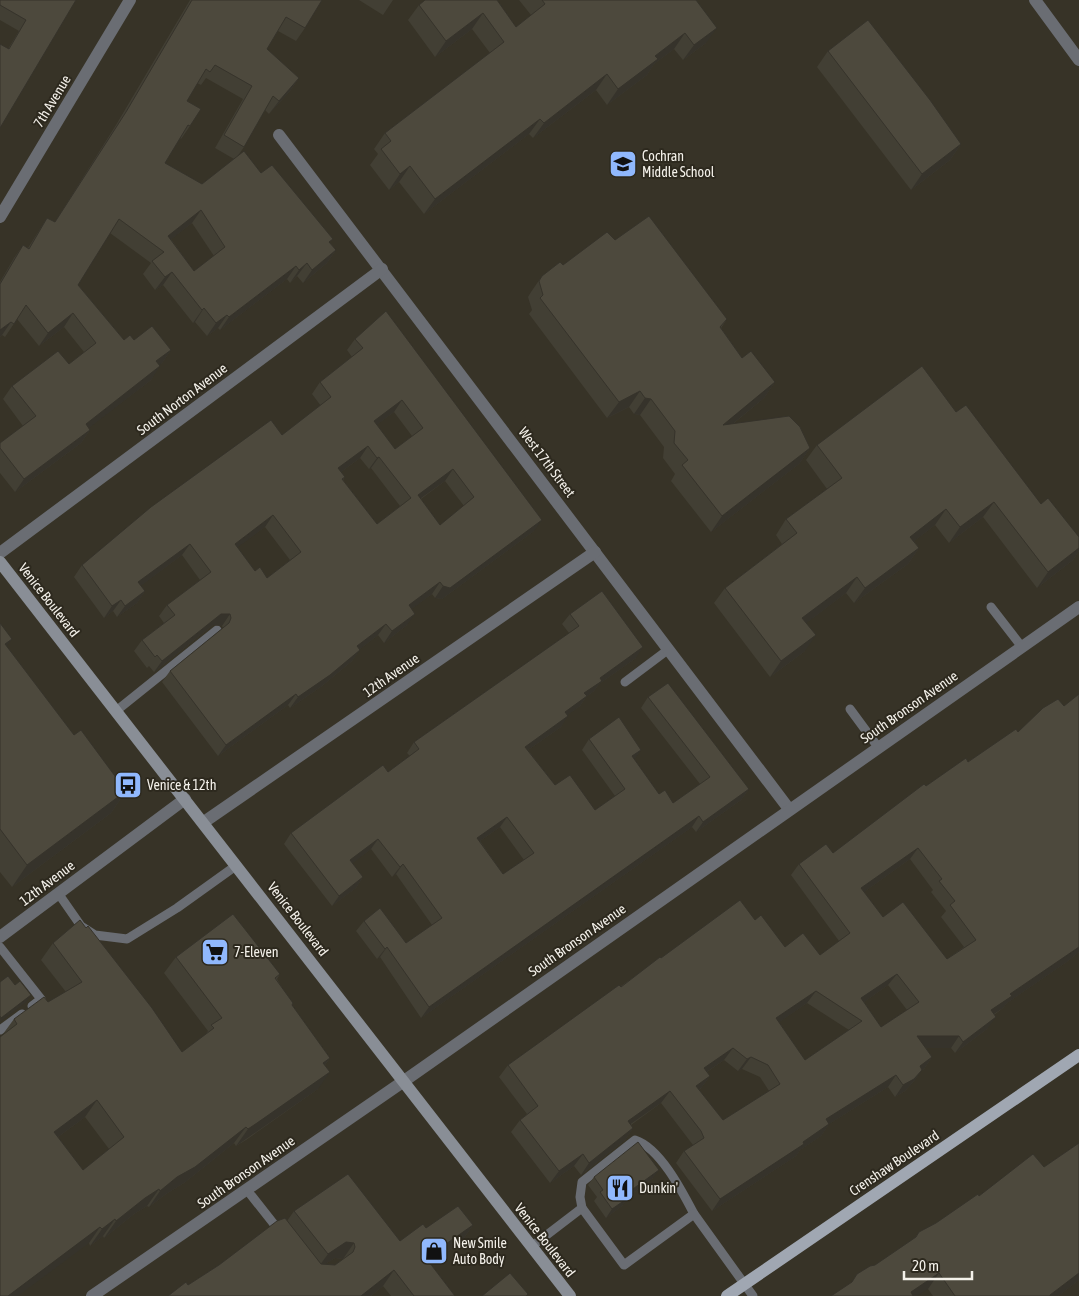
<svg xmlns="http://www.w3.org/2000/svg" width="1079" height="1296" font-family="'Asap Condensed',sans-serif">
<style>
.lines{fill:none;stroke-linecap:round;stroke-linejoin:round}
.service{stroke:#6a6d73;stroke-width:9}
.minor{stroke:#6a6d73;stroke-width:12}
.tertiary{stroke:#6a6d73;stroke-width:12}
.secondary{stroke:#898e96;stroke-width:12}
.primary{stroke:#a0a7b2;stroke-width:12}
.wall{fill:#423f34;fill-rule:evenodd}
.shaded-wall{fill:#36332b}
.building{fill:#4d493d;stroke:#36332b;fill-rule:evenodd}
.labels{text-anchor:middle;stroke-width:4;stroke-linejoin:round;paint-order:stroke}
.street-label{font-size:14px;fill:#f4f1ea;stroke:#2d291e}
.poi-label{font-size:14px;fill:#f4f1ea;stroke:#2d291e;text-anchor:start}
</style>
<rect width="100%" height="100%" fill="#373327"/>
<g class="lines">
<g class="service">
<path d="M991 607 1022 647"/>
<path d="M625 682 669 649"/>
<path d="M850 709 878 747"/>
<path d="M116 711 217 630"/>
<path d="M58 893 81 926 95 935 127 939 177 908 237 865"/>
<path d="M0 947 41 999 32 1006"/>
<path d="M0 1030 22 1014"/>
<path d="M247 1190 281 1233"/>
<path d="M582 1208 580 1197 582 1182 635 1140C660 1148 682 1191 694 1214"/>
<path d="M531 1247 582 1208 624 1265 694 1214 753 1296"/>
</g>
<g class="minor">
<path d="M1035 0 1079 60"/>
<path d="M279 135 789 809"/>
<path d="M0 217 130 0"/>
<path d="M0 553 382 269"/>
<path d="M204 822 595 552"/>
<path d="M0 937 185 799"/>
</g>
<path class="tertiary" d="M92 1296 404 1081 1079 607"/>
<path class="secondary" d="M0 562 570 1296"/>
<path class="primary" d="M727 1296 1079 1055"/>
</g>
<g class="wall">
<path d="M0 0H76L0 128 8 49 19 31 0 20Z"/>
<path d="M190 0H322L305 28 296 41 278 31 267 49 299 78 290 91 269 114 265 110 244 147 237 157 261 173 330 243 336 250 327 263 303 283 297 276 290 283 287 279 220 330 218 328 207 336 195 322 193 323 163 285 155 290 143 274 151 263 110 233 78 285 124 340H134L171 350 162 363 159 365 151 380 88 428 90 430 81 443 15 492 0 473V443L23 426 3 399 12 386 69 364 84 352 64 327 39 346 17 319 5 337 2 335 0 337V282L14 258 23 245 28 248 47 218 55 222 116 125ZM206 78 243 99 215 148 234 159 202 184 165 163 180 138 181 139 190 126 187 101 197 83 201 85ZM192 223 214 256 194 271 171 239Z"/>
<path d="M359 0H393L383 15Z"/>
<path d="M497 0 516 27 531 15 519 0H696L706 43 683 60 674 49 654 64 647 75 607 105 596 90 533 138 529 134 424 214 399 182 389 190 370 165 378 154 374 149 385 133 490 53 472 29 435 57 408 20 419 5Z"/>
<path d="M828 51 961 144 950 160 911 190 817 67Z"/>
<path d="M615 240 727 319 721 328 742 358 775 382 764 398 733 424 810 448 799 464 711 532 671 481 675 474 663 458 664 447 640 415 634 414 629 407 607 418 529 314 532 310 528 297 531 292 542 276Z"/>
<path d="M355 339 534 531 442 599 435 598 432 594 411 609 407 625 384 643 378 635 360 649 352 661 322 686 290 708 288 705 218 756 162 682 170 671 223 628 222 626 213 625 154 672 149 666 147 668 134 651 142 640 164 623 159 616 167 605 200 580 182 555 140 586 145 591 137 603 117 617 113 611 104 618 74 577 82 565 282 435 321 406 312 394 320 382 352 357 347 350ZM394 412 412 436 395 449 376 425ZM360 458 369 469 371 468 400 506 377 524 343 480 345 477 341 472ZM445 481 464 506 440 525 421 499ZM265 527 290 560 267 578 255 571 237 547Z"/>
<path d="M956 412 1041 504 1079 537V551L1073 560 1037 588 983 517 949 543 935 525 914 541 919 548 908 564 854 603 846 593 806 623 805 651 770 677 714 603 725 588 782 544 776 535 786 519 827 489 806 460 817 445Z"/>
<path d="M570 614 636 658 599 684 594 691 586 697 580 706 567 715 561 727 528 750 555 785 595 810 615 796 582 750 589 739 641 750 634 759 659 794 673 803 700 784 641 708 648 697 749 789 741 800 696 832 692 827 421 1018 380 957 377 959 356 931 364 921 406 943 432 925 396 874 392 877 371 849 352 863 363 877 356 888 332 906 284 844 291 833 388 772 410 756 407 753 414 742 569 633 562 624ZM500 827 524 860 503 874 480 841Z"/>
<path d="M0 623 6 646 74 735 126 791 111 813 12 887 0 872Z"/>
<path d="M1079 694V952L1068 961 1007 1003 1003 1008 994 1015 987 1029 955 1053 951 1048H926L932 1057 924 1069 921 1071 914 1081 905 1091 895 1097 888 1087 829 1124 821 1136 800 1150 796 1156 712 1211 676 1163 684 1151 693 1145 661 1103 631 1125 633 1128 625 1140 581 1175 574 1166 550 1183 511 1132 520 1120 527 1114 499 1077 508 1065 661 958 755 920 785 947 820 955 839 941 791 875 799 864 833 853 926 786 1018 732 1064 706ZM910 859 933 890 931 892 946 911 941 917 964 947 947 959 883 917 864 892ZM888 985 907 1010 881 1027 864 1002ZM807 1003 849 1030 805 1060 779 1022ZM724 1060 738 1071 742 1069 760 1077 769 1091 723 1120 699 1090 701 1088 710 1076 707 1072Z"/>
<path d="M53 943 182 1052 205 1035 208 1031 164 973 176 957 280 974 277 979 292 1005 330 1058 325 1065 318 1089 246 1140 236 1146 234 1143 184 1183 166 1194 149 1207 147 1206 134 1214 104 1238 103 1236 90 1246 89 1243 3 1034 14 1019 48 1002 66 992 41 960ZM85 1117 109 1149 83 1170 58 1137Z"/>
<path d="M1079 1143V1280L1058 1296H933L928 1289 852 1282 914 1239 919 1232 936 1223 979 1196 1044 1167Z"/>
<path d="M594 1177 653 1178 628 1197 622 1206 606 1218 594 1201 597 1197 588 1185Z"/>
<path d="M294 1211 400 1241 426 1228 473 1225 462 1241 430 1263 455 1296H391L383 1286 371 1296H168L188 1285 287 1221ZM335 1258 343 1259 335 1265 325 1264Z"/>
</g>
<g class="shaded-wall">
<path d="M483 13 472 29 435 57 446 41Z"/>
<path d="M717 28 706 43 683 60 694 45Z"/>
<path d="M685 33 674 49 654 64 647 75 607 105 618 89 655 56Z"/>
<path d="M607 74 596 90 533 138 544 123Z"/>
<path d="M299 78 290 91 269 114 279 101Z"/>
<path d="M540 119 529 134 424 214 435 199Z"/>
<path d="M961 144 950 160 911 190 922 174Z"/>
<path d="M410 166 399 182 389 190 400 174Z"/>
<path d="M201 210 192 223 159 249 168 236Z"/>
<path d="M336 250 327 263 303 283 312 270Z"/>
<path d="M307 263 297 276 290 283 299 270Z"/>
<path d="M296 266 287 279 220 330 229 317Z"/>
<path d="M172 272 163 285 155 290 165 277Z"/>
<path d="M204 308 195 322 193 323 202 310Z"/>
<path d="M73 313 64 327 39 346 48 333Z"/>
<path d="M227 315 218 328 207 336 216 323Z"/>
<path d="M11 322 2 335 0 337V330Z"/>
<path d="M171 350 162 363 147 375 156 361Z"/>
<path d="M160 366 151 380 76 438 86 424Z"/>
<path d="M775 382 764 398 712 441 723 425Z"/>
<path d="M640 391 629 407 607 418 619 402Z"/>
<path d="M645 398 651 399 640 415 634 414Z"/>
<path d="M402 400 394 412 366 433 374 421Z"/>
<path d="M90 430 81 443 15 492 24 479Z"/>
<path d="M368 446 360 458 330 480 338 468Z"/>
<path d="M810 448 799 464 711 532 722 516Z"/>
<path d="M379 457 371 468 369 469 377 458Z"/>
<path d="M453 469 445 481 410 506 418 495Z"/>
<path d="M994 502 983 517 949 543 960 527Z"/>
<path d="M946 509 935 525 900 552 910 537Z"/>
<path d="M273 515 265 527 227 555 235 544Z"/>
<path d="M542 520 534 531 442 599 435 598 443 586Z"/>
<path d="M190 544 182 555 130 594 138 582Z"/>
<path d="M919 548 908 564 854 603 865 588Z"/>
<path d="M1079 548V551L1073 560 1037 588 1048 572Z"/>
<path d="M857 577 846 593 792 634 802 618Z"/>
<path d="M440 582 432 594 401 617 409 605Z"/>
<path d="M145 591 137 603 117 617 125 606Z"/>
<path d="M121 600 113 611 104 618 112 606Z"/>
<path d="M221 614H230L222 626 213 625 154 672 162 661Z"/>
<path d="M415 614 407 625 384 643 392 631Z"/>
<path d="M386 624 378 635 349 658 357 646Z"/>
<path d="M816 635 805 651 770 677 781 661Z"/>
<path d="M12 639 0 655 5 644Z"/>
<path d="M643 647 636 658 599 684 594 691 586 697 580 706 558 722 565 712 600 678Z"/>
<path d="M360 650 352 661 322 686 290 708 298 697Z"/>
<path d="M296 694 288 705 218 756 226 745Z"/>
<path d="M568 716 561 727 518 757 525 747Z"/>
<path d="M641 750 634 760 632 756Z"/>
<path d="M749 789 741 800 696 832 703 822Z"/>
<path d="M126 791 111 813 12 887 27 865Z"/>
<path d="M699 816 692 827 421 1018 429 1007Z"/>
<path d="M507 817 500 827 470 848 477 838Z"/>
<path d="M378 839 371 849 343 871 350 860Z"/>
<path d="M918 848 910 859 853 900 861 888Z"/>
<path d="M403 864 396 874 392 877 400 867Z"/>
<path d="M363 877 356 888 332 906 339 896Z"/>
<path d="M387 947 380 957 377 959 385 949Z"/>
<path d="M1079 947V952L1068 961 1007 1003 1003 1008 982 1022 991 1010 1010 994Z"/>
<path d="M897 974 888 985 853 1010 861 998Z"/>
<path d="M816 991 807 1003 768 1030 776 1018Z"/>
<path d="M31 995 25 1003 0 1022V1019L1 1018Z"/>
<path d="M996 1017 987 1029 955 1053 963 1042Z"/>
<path d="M917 1036H959L951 1048H909Z"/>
<path d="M733 1048 724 1060 695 1080 704 1068Z"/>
<path d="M751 1057 742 1069 738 1071 747 1059Z"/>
<path d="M932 1057 924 1069 921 1071 914 1081 905 1091 895 1097 903 1085 920 1066Z"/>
<path d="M330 1058 318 1074 323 1063Z"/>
<path d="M330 1072 318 1089 236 1146 248 1129Z"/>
<path d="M896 1075 888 1087 818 1131 826 1119Z"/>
<path d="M710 1076 701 1088 688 1098 696 1086Z"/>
<path d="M670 1091 661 1103 619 1132 628 1121Z"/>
<path d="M97 1100 85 1117 43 1148 54 1132Z"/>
<path d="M829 1124 821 1136 800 1150 796 1156 712 1211 720 1199Z"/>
<path d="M246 1127 234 1143 184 1183 166 1194 149 1207 160 1191 177 1177Z"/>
<path d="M633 1128 625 1140 581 1175 589 1163Z"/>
<path d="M583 1154 574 1166 550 1183 559 1171Z"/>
<path d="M659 1170 653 1178 620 1203 626 1194Z"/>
<path d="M159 1189 147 1206 134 1214 104 1238 116 1221 145 1198Z"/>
<path d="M628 1198 622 1206 606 1218 612 1209Z"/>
<path d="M115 1219 103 1236 90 1246 102 1229Z"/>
<path d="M473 1225 462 1241 415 1273 426 1258Z"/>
<path d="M100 1227 89 1243 18 1296H8Z"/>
<path d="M346 1242 354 1243 343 1259 335 1258 317 1269 328 1254Z"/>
<path d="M394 1270 383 1286 371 1296H361Z"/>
<path d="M939 1273 928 1289 917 1296H908L911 1292Z"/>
<path d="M1079 1273V1280L1058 1296H1049Z"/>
</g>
<g class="building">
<path d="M0 0H76L0 128V44L9 49 26 20 0 5Z"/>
<path d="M192 0H322L305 28 286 17 267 49 299 78 279 101 273 96 244 147 224 135 252 86 215 65 210 72 206 69 187 101 201 109 190 126 188 125 165 163 202 184 244 151 261 173 272 165 333 239 329 242 336 250 312 270 307 263 299 270 296 266 229 317 227 315 216 323 204 308 202 310 172 272 165 277 152 261 164 252 119 219 78 285 124 340 130 335 134 340 152 326 171 350 156 361 160 366 86 424 90 430 24 479 0 448V443L36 416 12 386 58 351 69 364 96 343 73 313 48 333 26 305 14 324 11 322 0 330V284L23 245 29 249 47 218 55 222 126 112ZM201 210 225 247 194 271 168 236Z"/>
<path d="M425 0H497L516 27 545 4 542 0H696L717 28 694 45 685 33 655 56 658 59 618 89 607 74 544 123 540 119 435 199 410 166 400 174 381 149 391 141 385 133 504 42 483 13 446 41 419 5Z"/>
<path d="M868 20 930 100 961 144 922 174 828 51Z"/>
<path d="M649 216 727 319 720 327 742 358 751 351 775 382 723 425 789 416 800 427 810 448 722 516 682 465 688 460 674 443 675 431 651 399 645 398 640 391 619 402 540 298 543 295 539 281 542 276 560 262 563 265 607 232 615 240Z"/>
<path d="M386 311 542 520 450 588 443 586 440 582 409 605 415 614 392 631 386 624 357 646 360 650 330 675 298 697 296 694 226 745 170 671 229 623 231 618 230 614H221L162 661 157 655 155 657 142 640 175 615 167 605 211 572 190 544 138 582 145 591 125 606 121 600 112 606 82 565 151 507 271 420 282 435 331 397 320 382 363 348 355 339ZM402 400 423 428 395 449 374 421ZM368 446 377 458 379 457 411 498 377 524 342 479 345 477 338 468ZM453 469 474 497 440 525 418 495ZM273 515 301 552 267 578 260 567 255 571 235 544Z"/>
<path d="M922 366 956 412 966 405 1041 504 1048 498 1079 537V548L1048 572 994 502 960 527 946 509 910 537 919 548 865 588 857 577 802 618 816 635 781 661 725 588 797 533 786 519 842 478 817 445Z"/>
<path d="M602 591 643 647 600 678 602 681 584 693 587 696 565 712 568 716 525 747 555 785 570 775 595 810 625 789 589 739 619 717 641 750 632 756 659 794 665 790 673 803 710 777 648 697 668 683 749 789 703 822 699 816 429 1007 387 947 385 949 364 921 380 908 406 943 442 918 403 864 400 867 378 839 350 860 363 877 339 896 291 833 383 765 388 772 419 749 414 742 579 626 570 614ZM507 817 534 853 503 874 477 838Z"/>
<path d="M0 623 12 639 5 644 74 735 81 730 126 791 27 865 0 829Z"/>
<path d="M1079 694V947L1010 994 1012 996 991 1010 996 1017 963 1042 959 1036H917L932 1057 920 1066 922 1070 914 1079 903 1085 896 1075 826 1119 829 1124 803 1142 804 1144 720 1199 684 1151 704 1138 701 1131 670 1091 628 1121 633 1128 589 1163 583 1154 559 1171 520 1120 538 1106 508 1065 619 985 621 987 660 957 661 958 740 900 755 920 761 915 785 947 803 933 820 955 850 933 799 864 826 844 833 853 924 784 926 786 966 758 968 762 1016 729 1018 732 1043 708 1058 699 1064 706ZM918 848 942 879 939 881 955 901 950 905 976 940 947 959 903 902 883 917 861 888ZM897 974 919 1002 881 1027 861 998ZM816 991 862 1021 805 1060 776 1018ZM733 1048 747 1059 751 1057 768 1065 780 1084 723 1120 696 1086 710 1076 704 1068Z"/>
<path d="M233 914 280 974 275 978 293 1003 292 1005 330 1058 323 1063 330 1072 257 1123 248 1129 246 1127 195 1167 177 1177 160 1191 159 1189 145 1198 116 1221 115 1219 102 1229 100 1227 8 1296H0V1037L17 1024 14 1019 44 997 48 1002 82 982 53 943 80 920 86 928 88 926 152 1008 182 1052 214 1028 211 1025 222 1018 176 957ZM97 1100 124 1137 83 1170 54 1132Z"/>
<path d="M8 976 15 985 20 981 31 995 1 1018 0 1016V982Z"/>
<path d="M638 1142 659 1170 626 1194 628 1198 612 1209 600 1192 603 1190 594 1177Z"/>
<path d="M1079 1143V1273L1050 1295V1296H955L939 1273 911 1292 913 1296H831L852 1282 857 1274 870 1266 875 1265 916 1237 919 1232 936 1223 978 1194 979 1196 1033 1154 1044 1167Z"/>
<path d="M348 1174 400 1241 423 1224 426 1228 458 1206 473 1225 426 1258 455 1296H414L394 1270 361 1296H168L186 1282 188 1285 219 1265 277 1221 285 1218 321 1264 335 1265 353 1252 355 1247 354 1243 346 1242 328 1254 294 1211Z"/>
<path d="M510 1273 528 1294 526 1296H482Z"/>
</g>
<defs>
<g id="school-square" transform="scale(1.4375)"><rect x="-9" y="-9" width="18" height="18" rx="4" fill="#90b8fd" stroke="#2d291e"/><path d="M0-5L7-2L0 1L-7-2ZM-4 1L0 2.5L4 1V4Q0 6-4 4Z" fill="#111"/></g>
<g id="bus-square" transform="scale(1.4375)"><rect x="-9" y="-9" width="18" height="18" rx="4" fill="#90b8fd" stroke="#2d291e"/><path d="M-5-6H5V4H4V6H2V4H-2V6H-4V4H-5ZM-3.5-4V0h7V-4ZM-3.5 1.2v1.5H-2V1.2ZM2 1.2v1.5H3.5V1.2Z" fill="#111"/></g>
<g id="supermarket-square" transform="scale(1.4375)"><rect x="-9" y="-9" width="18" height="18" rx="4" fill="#90b8fd" stroke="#2d291e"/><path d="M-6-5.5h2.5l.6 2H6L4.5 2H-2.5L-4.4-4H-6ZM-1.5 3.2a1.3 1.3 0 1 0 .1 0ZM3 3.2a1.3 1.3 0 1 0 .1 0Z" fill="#111"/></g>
<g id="restaurant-square" transform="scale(1.4375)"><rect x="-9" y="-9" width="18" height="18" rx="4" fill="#90b8fd" stroke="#2d291e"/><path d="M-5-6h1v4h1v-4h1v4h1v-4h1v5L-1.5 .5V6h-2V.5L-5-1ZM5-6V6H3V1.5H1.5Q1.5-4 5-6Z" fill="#111"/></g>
<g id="shop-square" transform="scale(1.4375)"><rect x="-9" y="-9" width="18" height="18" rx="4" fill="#90b8fd" stroke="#2d291e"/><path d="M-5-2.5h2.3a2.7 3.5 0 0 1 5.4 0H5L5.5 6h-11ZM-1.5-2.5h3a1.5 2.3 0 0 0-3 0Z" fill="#111"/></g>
</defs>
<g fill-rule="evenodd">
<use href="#school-square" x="623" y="164"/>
<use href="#bus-square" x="128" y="785"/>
<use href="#supermarket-square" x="215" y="952"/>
<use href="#restaurant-square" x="620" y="1188"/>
<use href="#shop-square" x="434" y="1251"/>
</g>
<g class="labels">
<g class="street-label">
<text transform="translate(52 101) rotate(-59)" y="5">7th Avenue</text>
<text transform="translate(182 399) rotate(-37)" y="5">South Norton Avenue</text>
<text transform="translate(547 462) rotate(53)" y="5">West 17th Street</text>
<text transform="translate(49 600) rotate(52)" y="5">Venice Boulevard</text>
<text transform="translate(391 675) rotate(-35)" y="5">12th Avenue</text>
<text transform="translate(909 707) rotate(-35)" y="5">South Bronson Avenue</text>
<text transform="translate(47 883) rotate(-37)" y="5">12th Avenue</text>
<text transform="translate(298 919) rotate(52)" y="5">Venice Boulevard</text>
<text transform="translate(577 940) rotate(-35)" y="5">South Bronson Avenue</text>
<text transform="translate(894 1163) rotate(-34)" y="5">Crenshaw Boulevard</text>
<text transform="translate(246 1172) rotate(-35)" y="5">South Bronson Avenue</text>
<text transform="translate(545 1240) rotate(52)" y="5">Venice Boulevard</text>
</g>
<g class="poi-label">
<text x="642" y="161">Cochran<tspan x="642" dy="16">Middle School</tspan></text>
<text x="147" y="790">Venice &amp; 12th</text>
<text x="234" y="957">7-Eleven</text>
<text x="639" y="1193">Dunkin'</text>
<text x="453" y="1248">New Smile<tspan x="453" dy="16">Auto Body</tspan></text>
</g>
</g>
<path d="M904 1271v8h68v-8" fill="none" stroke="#f4f1ea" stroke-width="2.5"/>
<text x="912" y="1271" font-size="15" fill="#f4f1ea" stroke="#2d291e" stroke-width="4" paint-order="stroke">20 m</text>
</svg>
